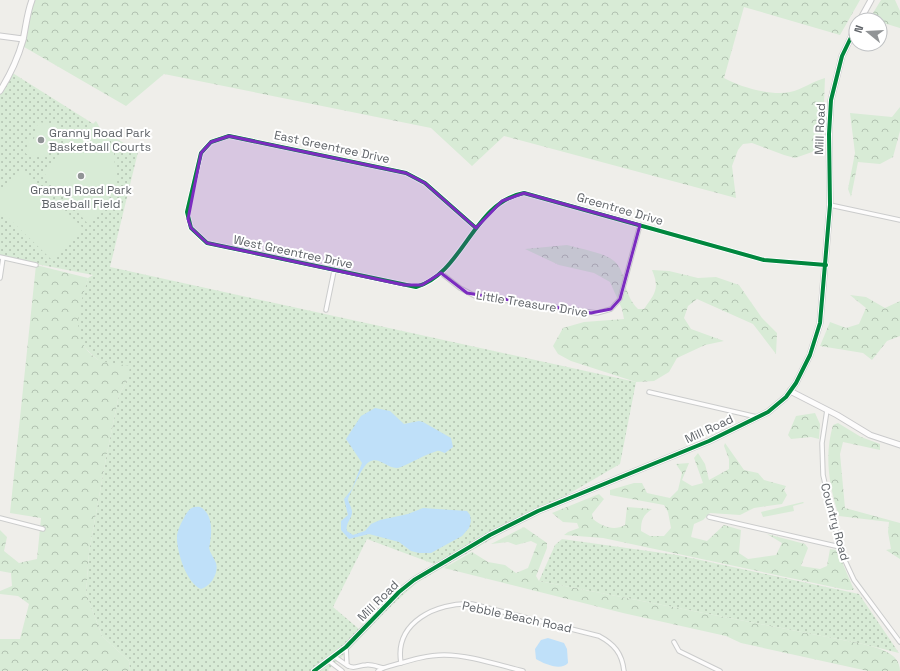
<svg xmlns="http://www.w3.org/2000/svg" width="900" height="671" font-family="'Space Grotesk',sans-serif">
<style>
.grass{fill:url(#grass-dots);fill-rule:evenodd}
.forest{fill:url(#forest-crowns)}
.garden{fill:#d8ebd6}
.water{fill:#bfe0f9}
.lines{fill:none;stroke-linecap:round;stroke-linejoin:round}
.street-casing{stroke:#cbcccc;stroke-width:5.5}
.secondary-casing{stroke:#cacacb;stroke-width:7}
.street{stroke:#fdfcfc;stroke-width:3.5}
.secondary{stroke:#fdfcfc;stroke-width:5}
.cycleway-casing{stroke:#fff;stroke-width:6}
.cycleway{stroke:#00873e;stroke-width:4}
.marked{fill:#7b2cbf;fill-opacity:0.2;stroke:#7b2cbf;stroke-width:3;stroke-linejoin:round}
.poi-dot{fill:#919496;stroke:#fff;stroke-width:1.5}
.labels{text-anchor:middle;stroke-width:4;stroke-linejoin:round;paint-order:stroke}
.street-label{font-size:12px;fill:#5f6368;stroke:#fff}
.poi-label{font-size:12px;fill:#5f6368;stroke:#fff;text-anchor:start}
</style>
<defs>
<pattern id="grass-dots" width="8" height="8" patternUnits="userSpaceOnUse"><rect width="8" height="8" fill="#d8ebd6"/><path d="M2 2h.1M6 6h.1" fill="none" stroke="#b2c2b1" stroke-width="1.8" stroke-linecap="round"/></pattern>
<pattern id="forest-crowns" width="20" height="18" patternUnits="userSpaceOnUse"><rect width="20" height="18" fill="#d8ebd6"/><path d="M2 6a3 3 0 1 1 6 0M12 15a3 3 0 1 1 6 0" fill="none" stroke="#b2c2b1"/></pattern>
</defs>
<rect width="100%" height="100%" fill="#efeeea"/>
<g class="grass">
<path d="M11 72 138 152 110 267 636 382 620 464 418 582C385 609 359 642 328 670L329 671H130L129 661 102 636 86 593 89 552 107 453 119 395 128 379C111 369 78 351 77 329 76 312 83 295 88 278L93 275 0 257V91ZM367 539 434 564 400 589 359 629 333 607Z"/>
<path d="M562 539 677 555 859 594 899 653 863 644 539 581 555 545Z"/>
</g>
<g class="forest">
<path d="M35 0H860L840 35 744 7 724 78C740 87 771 96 790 92 801 90 813 81 825 78L823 127 821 142 815 151 795 158 784 155 752 143 743 144 738 150 732 166 736 198 504 136 472 166 431 128 164 74 126 106 19 44Z"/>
<path d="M881 0H895L900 11V28L880 22V20L870 18Z"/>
<path d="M900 107V131L893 157 880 164 858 162 851 197 848 189 855 153 850 113 892 117Z"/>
<path d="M567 245C580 249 609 253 617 264 627 277 623 294 638 309H644C655 293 660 289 652 270L669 271 698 278 716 277 739 285 762 318 777 333 776 354 753 324 697 299 688 306 684 318 691 329 724 341 705 345 677 358 669 372 654 381 636 382 571 361 558 354 553 346 563 328 584 322 624 319 622 309 610 282 594 273 559 265 525 249Z"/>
<path d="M36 265 88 278C80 307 67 338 97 359 102 363 122 364 130 366L128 379 119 395 107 453 89 552 86 593 102 636 129 661 130 671H0V639H20L29 604 18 596 0 594V591L12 586 11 573 0 571V530L7 537 4 551 19 563 37 559 41 518 10 513Z"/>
<path d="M850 295 866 297 885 308 900 301V336L887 341 872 360 863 353 820 346 830 322 846 328 859 324 866 308Z"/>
<path d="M815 413 820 424 819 439 811 437 791 439 788 435 796 416Z"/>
<path d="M838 423 861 437 880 444V450L843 442 840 454 845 508 900 523V559L886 550 891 549 888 532 889 522 839 516C829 486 824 456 833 425Z"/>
<path d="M725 443 744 470 758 473 764 480 786 486 784 490 787 495 782 504 754 508 740 515 710 513 703 520 694 524 691 537 707 541 724 525 741 530 739 553 748 559 776 555 782 543 767 534 805 544 808 548 801 566 820 569 827 566 830 549 837 550 854 590H847L603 538 564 535 568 532 579 528 577 523 563 522 552 513 599 494 604 499 592 514 593 519C603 527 614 531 625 525L627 507 652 509C643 515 641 520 641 531L650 536H664L671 528 668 512 664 505 610 495V490L634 483H642L647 493 670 498 678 490 682 473 676 464 689 463 682 480 692 486 703 483 694 458 698 453 705 464 709 480 729 469V459L724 446Z"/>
<path d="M524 527 547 543V548L536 576 539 581 863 644C877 648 900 652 900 671H868L741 643 726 636 623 613 444 568 472 552 488 562 505 565 516 573 528 568 537 544 531 541 516 545 508 542 491 544Z"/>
</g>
<g class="garden">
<path d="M96 121 114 153 116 181 106 206 88 224 43 172Z"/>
<path d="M38 122 59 125 57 139H51L48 157 26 154 28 140 34 139Z"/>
<path d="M23 170 83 228 51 259 0 210V194Z"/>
<path d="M803 502 804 503 793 506 794 511 763 517 761 512Z"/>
</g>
<g class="water">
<path d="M375 408 390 411 404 424 419 421 423 422 451 438 453 447 445 453C443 453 439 450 437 451 426 454 411 463 401 467 389 472 380 455 369 462 362 466 352 490 348 499 348 503 352 507 352 512 352 519 345 523 347 531L353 535 365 531 371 524 380 520 408 514 423 508 467 511 470 515 471 521 469 528 462 536 431 553H419L411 551 399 542 369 534 349 539 341 530V521L348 515 344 499 352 489 362 463 346 439 361 416Z"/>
<path d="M200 507C214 514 212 535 209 548 210 553 214 558 216 563 219 573 211 586 201 589 186 583 176 550 177 535 178 529 181 523 184 518 188 510 191 506 200 507Z"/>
<path d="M548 638 564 643 567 649 568 663C561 671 544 664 536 659L535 649 541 640Z"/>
</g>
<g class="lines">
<g class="street-casing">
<g id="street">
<path d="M830 205 900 220"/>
<path d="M476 228 425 183 406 173 229 136 211 142 201 153 187 212 191 228 207 243 416 287C463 274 473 202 524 193L764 260 826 265"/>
<path d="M0 257 36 265"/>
<path d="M441 273 460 288 475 296 597 313 611 309 620 299 640 225"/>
<path d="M0 278 3 258"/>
<path d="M326 310 334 271"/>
<path d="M649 392 757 417"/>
<path d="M827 410 822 443 823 475 841 552 854 580 900 642"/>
<path d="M709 517 840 547"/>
<path d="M0 518 43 529"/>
<path d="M674 642 679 651 720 671"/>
<path d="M346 647 347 665C354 670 359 665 366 665 371 664 378 667 383 668"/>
<path d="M335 657 348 666"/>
<path d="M329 661 342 671"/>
<path d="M401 663C394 622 437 602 472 604L599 636C614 644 622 653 624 671"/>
<path d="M378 671 383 668C402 663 423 655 444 655 470 655 498 665 523 671"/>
</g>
</g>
<g class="secondary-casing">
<g id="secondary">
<path d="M860 20 871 0"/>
<path d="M0 36 23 39"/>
<path d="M0 91C10 75 18 58 23 40 26 26 27 13 32 0"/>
<path d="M790 391 837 415 870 435 900 445"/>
<path d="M314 671 346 647 399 592 414 580 490 535 538 511 709 441 768 412 786 397 796 383 810 355 820 323 830 205 829 134 831 100 842 56 856 27"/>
</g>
</g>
<use href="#street" class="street"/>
<use href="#secondary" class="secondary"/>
<g class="cycleway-casing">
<g id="cycleway">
<path d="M476 228 425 183 406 173 229 136 211 142 201 153 187 212 191 228 207 243 416 287C463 274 473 202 524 193L764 260 826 265"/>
<path d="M314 671 346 647 399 592 414 580 490 535 538 511 709 441 768 412 786 397 796 383 810 355 820 323 830 205 829 134 831 100 842 56 856 27"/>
</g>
</g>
<use href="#cycleway" class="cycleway"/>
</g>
<path class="marked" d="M229 136 406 173 425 183 476 228 502 201 524 193 640 225 620 299 611 309 591 313 467 293 441 273 422 285H404L207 243 191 228 188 219 201 153 211 142Z"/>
<g class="poi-dot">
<circle cx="41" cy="140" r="4"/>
<circle cx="81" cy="176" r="4"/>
</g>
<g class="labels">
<g class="street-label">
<text transform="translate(820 129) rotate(-88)" y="4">Mill Road</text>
<text transform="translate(332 147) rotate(12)" y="4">East Greentree Drive</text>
<text transform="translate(620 209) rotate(16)" y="4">Greentree Drive</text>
<text transform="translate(293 252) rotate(12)" y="4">West Greentree Drive</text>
<text transform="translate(532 304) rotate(9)" y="4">Little Treasure Drive</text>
<text transform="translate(709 429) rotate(-25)" y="4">Mill Road</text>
<text transform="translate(835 522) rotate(75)" y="4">Country Road</text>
<text transform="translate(378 601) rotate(-45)" y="4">Mill Road</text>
<text transform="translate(517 617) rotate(12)" y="4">Pebble Beach Road</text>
</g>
<g class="poi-label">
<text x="49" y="137">Granny Road Park<tspan x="49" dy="14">Basketball Courts</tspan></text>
<text x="81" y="194" text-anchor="middle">Granny Road Park<tspan x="81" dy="14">Baseball Field</tspan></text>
</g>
</g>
<g transform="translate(868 32) rotate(288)"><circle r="19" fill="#ffffff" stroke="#bfc1c3"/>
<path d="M0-3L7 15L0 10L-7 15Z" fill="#919496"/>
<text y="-6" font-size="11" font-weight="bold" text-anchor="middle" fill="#5f6368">N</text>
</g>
</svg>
